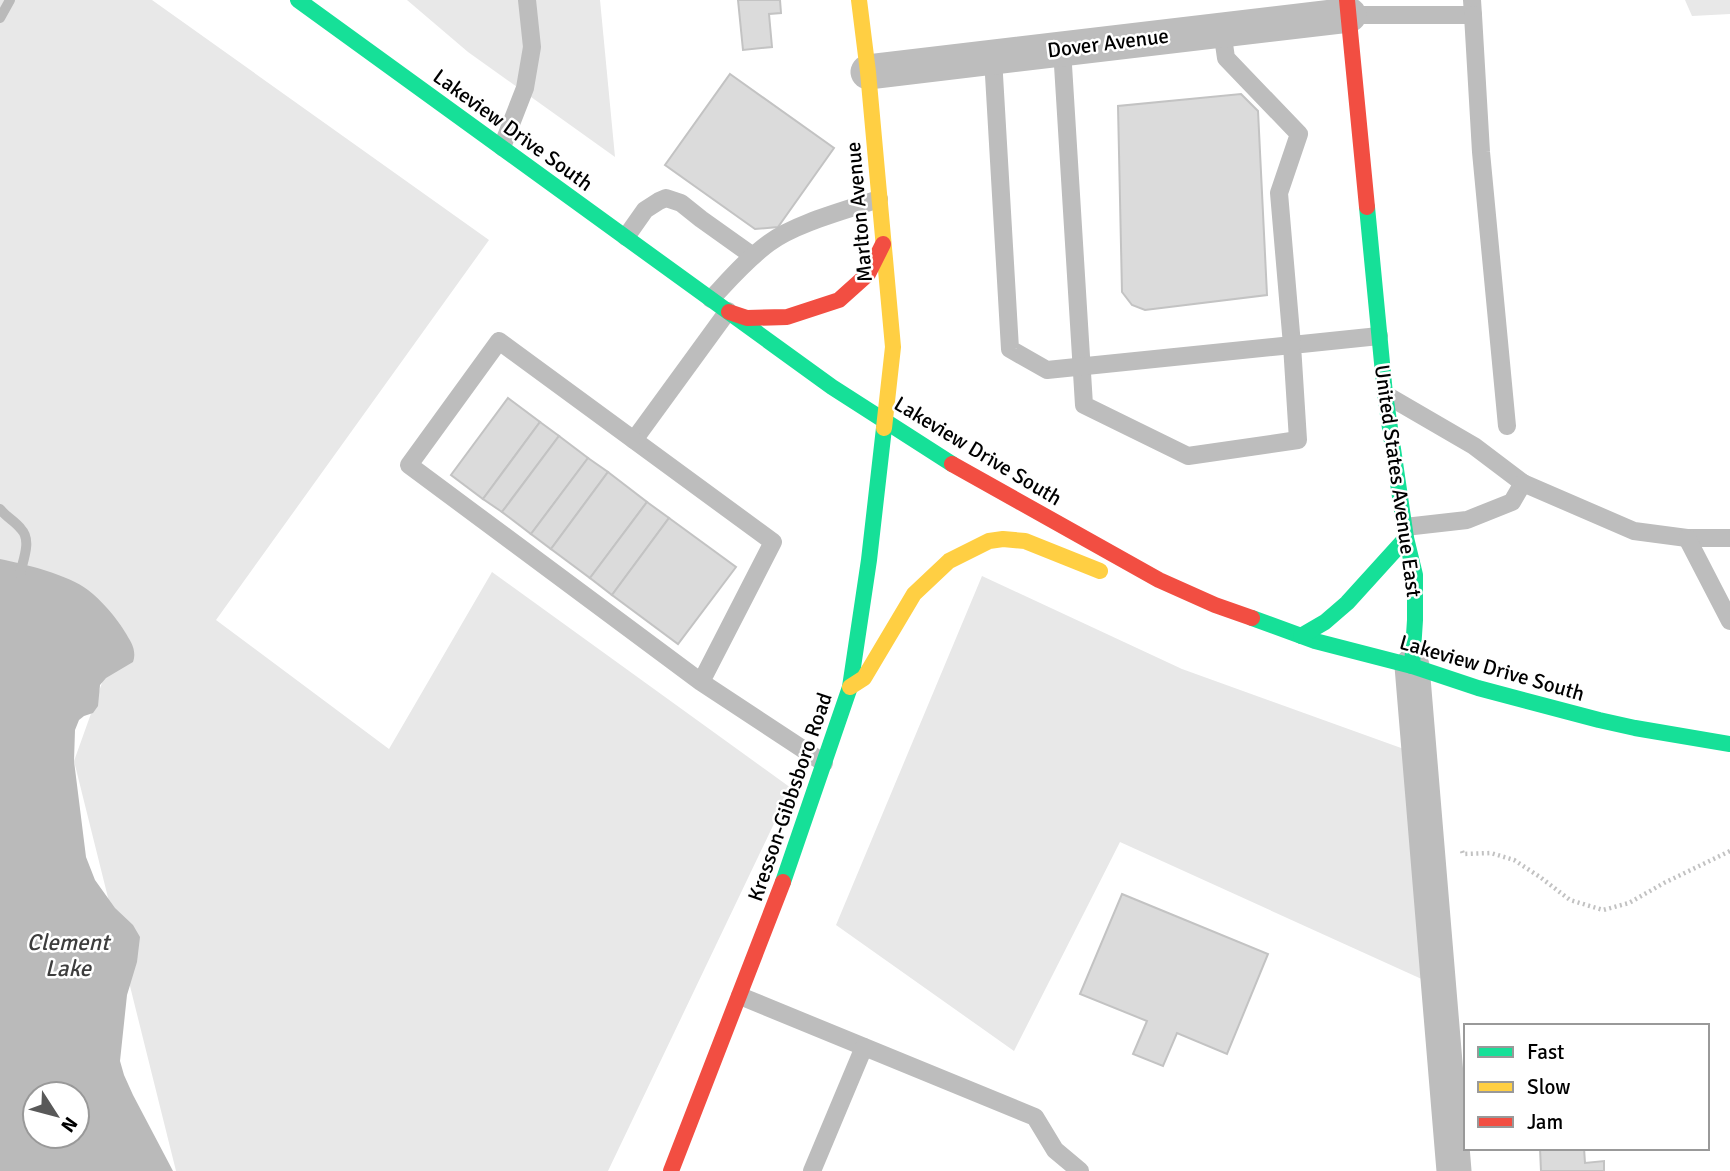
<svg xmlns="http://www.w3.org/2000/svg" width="1730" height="1171" font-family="Signika,sans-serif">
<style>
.green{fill:#e8e8e8}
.water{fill:#bababa;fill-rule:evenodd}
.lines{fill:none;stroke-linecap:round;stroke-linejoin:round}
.stream{stroke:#bababa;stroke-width:10}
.building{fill:#dbdbdb;stroke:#c3c3c3;stroke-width:2}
.path{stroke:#c2c2c2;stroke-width:4.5;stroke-dasharray:2 3.5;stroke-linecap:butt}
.lane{stroke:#bdbdbd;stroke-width:18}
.street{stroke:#bdbdbd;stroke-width:35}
.fast{stroke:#16e098;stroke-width:16}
.slow{stroke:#ffcf43;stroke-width:16}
.jam{stroke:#f24e42;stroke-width:16}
.labels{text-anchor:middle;stroke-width:5;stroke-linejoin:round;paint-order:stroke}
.street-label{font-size:21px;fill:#000;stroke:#fff}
.water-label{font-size:23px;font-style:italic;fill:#3d3d3d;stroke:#fff}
</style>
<rect width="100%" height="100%" fill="#fff"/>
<g class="green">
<path d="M0 0H152L489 240 216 620 389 749 492 572 791 788 608 1171H176L74 761 122 627 0 560Z"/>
<path d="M407 0H600L615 157 468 52Z"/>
<path d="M1685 0H1730V14L1692 16Z"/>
<path d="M982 576 1182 669 1415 753 1437 986 1120 842 1014 1051 836 925Z"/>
</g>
<path class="water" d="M0 559C25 564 69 575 88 590 102 601 116 617 125 632 131 642 137 650 133 662L106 678 100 685 98 706 93 713 84 716 79 720 75 730 74 761 86 857 95 880 115 908 133 925 140 937 137 962 127 995 120 1061 124 1075 133 1095 173 1171H0ZM35 1094H77V1136H35Z"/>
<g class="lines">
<g class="stream">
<path d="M0 18 10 0"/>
<path d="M0 509C6 517 15 521 21 529 32 540 23 560 20 574"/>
</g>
</g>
<g class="building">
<path d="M738 0H780L781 13 769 14 772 47 743 50Z"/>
<path d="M730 74 834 148 778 227 755 229 665 165Z"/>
<path d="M1241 94 1258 111 1267 295 1145 310 1132 305 1122 292 1118 106Z"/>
<path d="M508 398 540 422 483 499 451 475Z"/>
<path d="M540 422 559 436 502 512 483 499Z"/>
<path d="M559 436 588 458 531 534 502 512Z"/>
<path d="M588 458 608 472 551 549 531 534Z"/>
<path d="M608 472 647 502 590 578 551 549Z"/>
<path d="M647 502 669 518 612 595 590 578Z"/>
<path d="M669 518 736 567 678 644 612 595Z"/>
<path d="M1122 894 1268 954 1227 1054 1177 1033 1163 1066 1133 1054 1147 1021 1080 994Z"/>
<path d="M1540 1148H1584L1585 1163 1604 1161V1171H1541Z"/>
</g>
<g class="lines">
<path class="path" d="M1462 851 1463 854 1491 853 1514 860 1540 877 1570 900 1603 910 1629 903 1664 883 1730 851"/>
<g class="lane">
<path d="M1349 15H1473L1472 0"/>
<path d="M1473 15 1481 152 1507 426"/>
<path d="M1062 49 1084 405 1188 456 1298 440 1292 345 1379 336"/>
<path d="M993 58 1010 349 1047 370 1292 345 1279 193 1299 134 1226 58 1222 30"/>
<path d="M502 147 525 88 532 47 527 0"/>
<path d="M626 237 645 210 659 201 666 198 681 203 701 219 753 256"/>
<path d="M711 299C729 280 747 259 769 243 796 223 847 210 879 199"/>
<path d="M1388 396 1474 446 1523 483 1512 502 1467 520 1405 527"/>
<path d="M634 440 728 311"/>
<path d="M1523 483 1634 531 1687 538H1730"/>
<path d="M1687 538 1730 621"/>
<path d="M701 682 773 542 499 341 409 465 701 682 824 763"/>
<path d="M740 996 1035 1117 1055 1150 1080 1171"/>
<path d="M812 1171 864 1047"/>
</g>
<g class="street">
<path d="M868 72 1349 15"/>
<path d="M1412 666 1454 1171"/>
</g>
<g class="fast">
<path d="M298 0 832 387 952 464"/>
<path d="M1367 207 1385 394 1406 538 1415 575V620L1412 666"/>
<path d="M1252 618 1315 641 1412 666 1478 688 1599 720 1635 728 1730 744"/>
<path d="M1301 636 1325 622 1347 603 1406 538"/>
<path d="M783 882 850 687 869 560 884 428"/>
</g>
<g class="slow">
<path d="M859 0 868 72 893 347 884 428"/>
<path d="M850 687 864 678 914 594 949 561 989 541 1003 539 1025 541 1100 571"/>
</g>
<g class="jam">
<path d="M1347 0 1367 207"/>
<path d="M729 312 747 318 787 317 839 300 868 274 883 244"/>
<path d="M952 464 1159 580 1215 605 1252 618"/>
<path d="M671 1171 783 882"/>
</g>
</g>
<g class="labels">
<g class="street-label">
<text transform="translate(1108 43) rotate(-7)" y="7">Dover Avenue</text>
<text transform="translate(513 130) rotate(36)" y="7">Lakeview Drive South</text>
<text transform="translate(859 212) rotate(-95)" y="7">Marlton Avenue</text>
<text transform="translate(978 451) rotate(31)" y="7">Lakeview Drive South</text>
<text transform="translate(1398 481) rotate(82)" y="7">United States Avenue East</text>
<text transform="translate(1492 668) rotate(16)" y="7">Lakeview Drive South</text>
<text transform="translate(790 797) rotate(-71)" y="7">Kresson-Gibbsboro Road</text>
</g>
<g class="water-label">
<text x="68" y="950">Clement<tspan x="68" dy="26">Lake</tspan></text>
</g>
</g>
<rect x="1464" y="1024" width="245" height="126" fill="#ffffff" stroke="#999999" stroke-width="2"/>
<rect x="1478" y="1047" width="35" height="10" fill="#16e098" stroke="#999999" stroke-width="2"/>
<text x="1527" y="1059" font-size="21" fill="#000000">Fast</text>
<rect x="1478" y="1082" width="35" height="10" fill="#ffcf43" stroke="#999999" stroke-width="2"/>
<text x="1527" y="1094" font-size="21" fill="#000000">Slow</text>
<rect x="1478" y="1117" width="35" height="10" fill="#f24e42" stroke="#999999" stroke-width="2"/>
<text x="1527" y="1129" font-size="21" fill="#000000">Jam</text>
<g transform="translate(56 1115) rotate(126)"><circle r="33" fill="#ffffff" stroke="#999999" stroke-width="2"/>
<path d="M0-5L12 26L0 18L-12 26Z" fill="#595959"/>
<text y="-10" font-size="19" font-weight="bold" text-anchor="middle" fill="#000000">N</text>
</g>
</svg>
